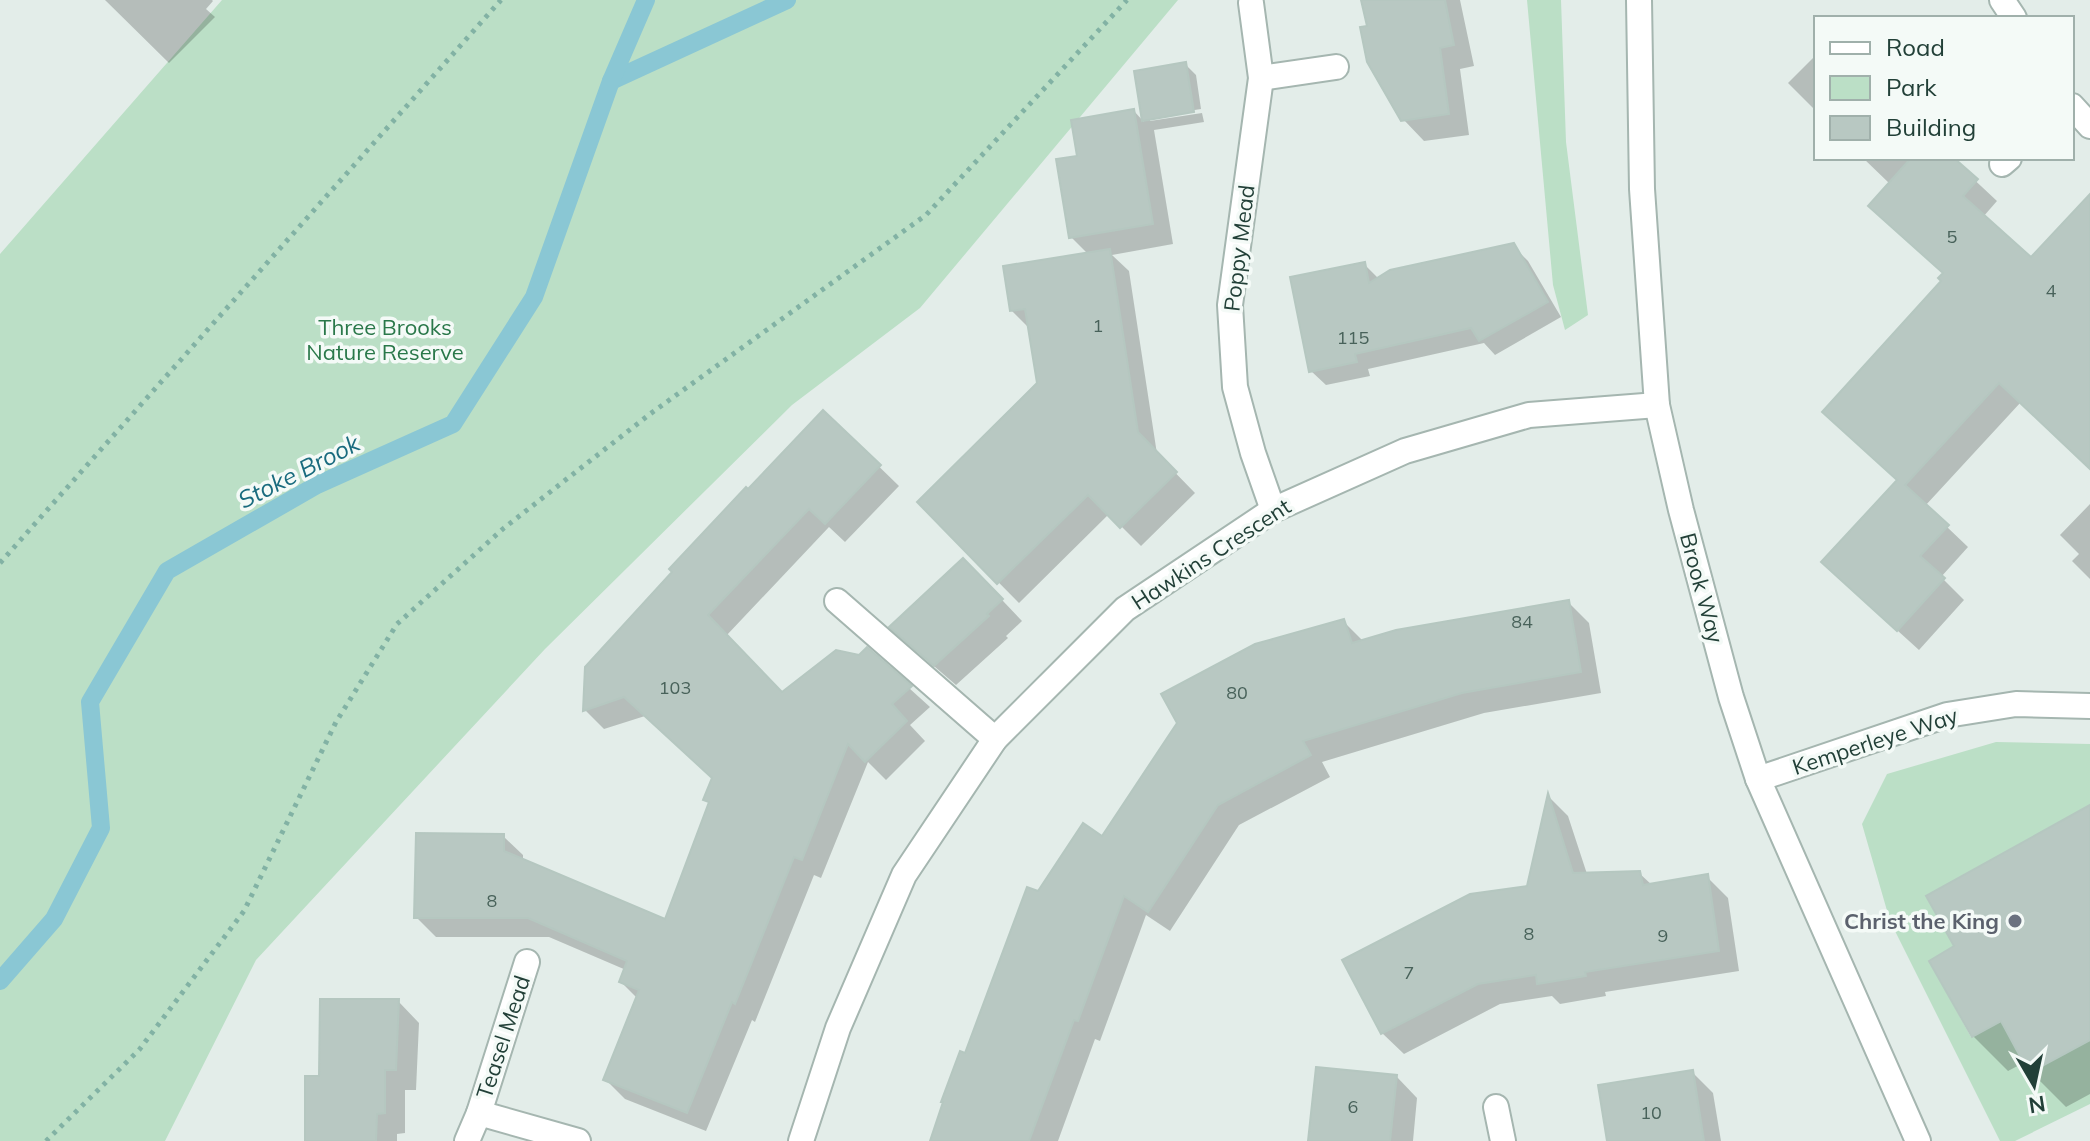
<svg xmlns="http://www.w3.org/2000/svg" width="2090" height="1141" font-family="Mulish,sans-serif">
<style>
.green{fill:#bbdfc6}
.shadow{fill:#0003}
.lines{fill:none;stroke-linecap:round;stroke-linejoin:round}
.stream{stroke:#8ac7d4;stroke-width:18}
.building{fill:#b8c8c2;stroke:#b5c7c0;stroke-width:2}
.minor-casing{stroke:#a5b6b0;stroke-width:28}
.tertiary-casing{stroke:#a5b6b0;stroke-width:28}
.path{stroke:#82b2a4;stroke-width:5;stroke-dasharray:4 6;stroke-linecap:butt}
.minor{stroke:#fff;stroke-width:24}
.tertiary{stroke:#fff;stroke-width:24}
.worship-dot{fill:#6b7280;stroke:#f4faf7;stroke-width:3}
.labels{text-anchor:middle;stroke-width:7;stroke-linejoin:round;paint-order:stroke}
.number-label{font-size:18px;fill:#48625a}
.street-label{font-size:22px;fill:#224038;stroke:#f4faf7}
.park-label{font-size:22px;fill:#2a784a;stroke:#f4faf7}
.worship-label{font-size:22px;font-weight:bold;fill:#5b616d;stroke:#f4faf7;text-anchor:end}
.water-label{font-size:24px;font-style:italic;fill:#196b7e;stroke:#f4faf7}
</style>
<rect width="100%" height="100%" fill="#e3ede9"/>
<g class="green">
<path d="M222 0H1178L920 308 792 405 545 649 256 960 165 1141H0V254Z"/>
<path d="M1527 0H1561L1566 142 1588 315 1565 330 1553 285Z"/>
<path d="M1996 742 2090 744V805L1926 896 1954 946 1929 961 1971 1037 2001 1021 2029 1073 2090 1040V1104L2015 1141H2000L1890 921 1862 824 1887 774Z"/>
</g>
<g class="shadow">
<path d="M105 0H212L213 1 206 9 215 17 169 63Z"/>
<path d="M1363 0H1460L1474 66 1460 69 1469 135 1424 141 1403 119 1369 28Z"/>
<path d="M1816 55V111L1788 83Z"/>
<path d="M1185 64 1196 75 1201 109 1150 117V121L1202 113 1204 122 1154 130 1173 244 1112 255 1129 271 1157 454 1195 493 1141 546 1109 514 1019 603 919 502 1039 384 1030 329 1011 310 1088 254 1071 237 1079 157 1134 111 1144 122 1136 72Z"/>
<path d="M1863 158H1951L1997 201 1983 217 2031 260 2090 225V468L2021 402 1925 506 1968 547 1941 577 1964 600 1919 650 1844 582 1898 481 1945 274 1890 184Z"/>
<path d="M1513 246 1528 261 1561 317 1495 355 1484 343 1368 369 1370 376 1326 385 1311 371 1364 264 1379 279Z"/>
<path d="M824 413 899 486 845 542 829 527 726 636 782 694 860 657 867 650 930 707 910 725 925 741 886 780 868 762 821 878 814 875 755 1022 752 1020 706 1131 625 1099 606 1080 638 999 621 982 626 970 549 937H436L416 917 503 836 523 855V861L666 922 710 804 706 800 714 779 645 716 604 729 585 710 748 492Z"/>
<path d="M2090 504V579L2072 561 2079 554 2060 535Z"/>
<path d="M984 581 1022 621 1006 636 1008 638 956 685 913 648Z"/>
<path d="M1568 602 1589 623 1601 693 1484 713 1322 762 1330 777 1239 825 1170 931 1146 915 1100 1041 1095 1039 1058 1141H932L966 1056 1039 893 1103 838 1343 621 1364 642Z"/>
<path d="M1549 797 1568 816 1587 874 1639 873 1652 885 1707 877 1728 898 1739 971 1605 992 1606 996 1560 1004 1552 996 1500 1004 1404 1054 1382 1033 1529 888Z"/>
<path d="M2090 808V1094L2066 1107 2031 1072 2025 1062 2008 1071 1973 1036 1957 947Z"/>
<path d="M398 1001 419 1023 416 1090H405V1133L397 1134V1141H307L321 1078Z"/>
<path d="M1692 1072 1713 1093 1721 1141H1609Z"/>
<path d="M1396 1076 1417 1098 1413 1141H1310Z"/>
</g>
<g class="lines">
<g class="stream">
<path d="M611 81 787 0"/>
<path d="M0 981 54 919 101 828 90 702 167 571 317 485 453 424 534 297 611 81 646 0"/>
</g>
</g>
<g class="building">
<path d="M1361 0H1445L1454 45 1440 48 1449 114 1401 121 1367 62 1360 27 1367 26Z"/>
<path d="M1186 62 1194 112 1142 121 1134 71Z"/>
<path d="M1134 109 1153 224 1069 238 1056 159 1077 156 1071 120Z"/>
<path d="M1911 158H1954L1978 179 1963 196 2031 257 2090 194V469L1999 383 1905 485 1949 525 1920 556 1945 578 1897 631 1821 562 1897 480 1822 412 1941 281 1938 278 1943 273 1868 206Z"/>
<path d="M1514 243 1548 302 1479 341 1471 328 1355 354 1357 362 1309 372 1290 277 1365 262 1369 283 1390 270Z"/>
<path d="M1110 249 1138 432 1177 472 1120 528 1088 495 997 584 917 502 1037 383 1025 309 1010 311 1003 266Z"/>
<path d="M823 410 881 465 825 524 809 509 708 615 782 692 836 650 859 655 867 647 912 686 892 704 907 721 865 762 848 744 802 860 794 857 735 1004 732 1002 687 1113 603 1080 639 990 619 982 627 961 528 918H414L416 833 504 834V851L665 919 709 802 703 800 712 778 624 697 583 711 585 667 672 572 669 569 746 487 748 489Z"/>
<path d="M963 558 1003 599 987 614 989 616 934 666 889 627Z"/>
<path d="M1569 600 1581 672 1462 693 1303 741 1311 755 1218 805 1148 912 1124 896 1078 1021 1074 1020 1029 1141H930L943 1102H941L960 1051 965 1053 1027 887 1038 891 1083 823 1102 836 1177 723 1161 694 1255 644 1344 619 1352 643 1396 630Z"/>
<path d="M1548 793 1573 873 1640 871 1643 885 1708 874 1719 951 1585 972 1586 976 1537 984 1536 975 1478 984 1381 1034 1342 960 1470 894 1527 886Z"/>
<path d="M2090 805V1040L2029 1073 2001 1021 1972 1037 1929 961 1954 946 1926 896Z"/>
<path d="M320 999H399L396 1070H385V1113L377 1114 376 1141H305V1076H319Z"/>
<path d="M1316 1067 1397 1075 1390 1141H1308Z"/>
<path d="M1693 1070 1704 1141H1607L1598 1085Z"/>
</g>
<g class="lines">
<g class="minor-casing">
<g id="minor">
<path d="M2002 0 2014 18"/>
<path d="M1251 3 1261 78 1230 305 1235 387 1253 453 1273 510"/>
<path d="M1261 78 1336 67"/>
<path d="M2072 106 2090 126"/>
<path d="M2002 164 2009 158"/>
<path d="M837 601 995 739"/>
<path d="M1758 779 1947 715 2016 704 2090 706"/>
<path d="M1496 1107 1503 1141"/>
<path d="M479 1113 578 1141"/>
<path d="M467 1141 479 1113 527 962"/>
<path d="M801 1141 838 1028 904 875 995 739 1125 609 1273 510 1405 451 1529 415 1657 405"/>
</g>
</g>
<g class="tertiary-casing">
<path id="tertiary" d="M1639 0 1642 189 1657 405 1681 510 1731 697 1758 779 1918 1141"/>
</g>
<g class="path">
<path d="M0 563 501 0"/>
<path d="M46 1141 139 1050 244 911 336 722 397 624 504 528 650 414 926 215 1127 0"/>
</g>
<use href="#minor" class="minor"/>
<use href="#tertiary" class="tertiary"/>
</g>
<circle class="worship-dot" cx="2015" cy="921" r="8"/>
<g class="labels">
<g class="number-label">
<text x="1952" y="243">5</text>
<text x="2051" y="297">4</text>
<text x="1098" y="332">1</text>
<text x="1353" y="344">115</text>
<text x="1522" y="628">84</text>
<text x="675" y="694">103</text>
<text x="1237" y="699">80</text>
<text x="492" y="907">8</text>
<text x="1529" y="940">8</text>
<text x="1663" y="942">9</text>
<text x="1409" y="979">7</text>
<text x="1353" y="1113">6</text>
<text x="1651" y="1119">10</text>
</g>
<g class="street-label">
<text transform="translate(1239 248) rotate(-83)" y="8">Poppy Mead</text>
<text transform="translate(1211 554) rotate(-33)" y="8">Hawkins Crescent</text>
<text transform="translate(1702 588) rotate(75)" y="8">Brook Way</text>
<text transform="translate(1875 741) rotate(-18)" y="8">Kemperleye Way</text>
<text transform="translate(503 1037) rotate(-72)" y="8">Teasel Mead</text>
</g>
<g class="park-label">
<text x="385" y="335">Three Brooks<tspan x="385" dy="25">Nature Reserve</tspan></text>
</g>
<g class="worship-label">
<text x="1999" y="929">Christ the King</text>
</g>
<g class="water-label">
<text transform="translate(299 472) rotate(-27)" y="8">Stoke Brook</text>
</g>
</g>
<rect x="1814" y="16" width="260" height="144" fill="#f4faf7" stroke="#a0b0ab" stroke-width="2"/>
<rect x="1830" y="42" width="40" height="12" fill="#ffffff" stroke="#a0b0ab" stroke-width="2"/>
<text x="1886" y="56" font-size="24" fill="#224038">Road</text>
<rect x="1830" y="76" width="40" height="24" fill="#bbdfc6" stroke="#a0b0ab" stroke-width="2"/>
<text x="1886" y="96" font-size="24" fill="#224038">Park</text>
<rect x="1830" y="116" width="40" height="24" fill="#b8c8c2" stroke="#a0b0ab" stroke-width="2"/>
<text x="1886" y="136" font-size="24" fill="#224038">Building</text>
<g transform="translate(2034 1085) rotate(171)" stroke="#f4faf7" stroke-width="6" paint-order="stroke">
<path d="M0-6L14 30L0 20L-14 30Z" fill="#224038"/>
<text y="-12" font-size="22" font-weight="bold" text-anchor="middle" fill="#224038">N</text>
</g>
</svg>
